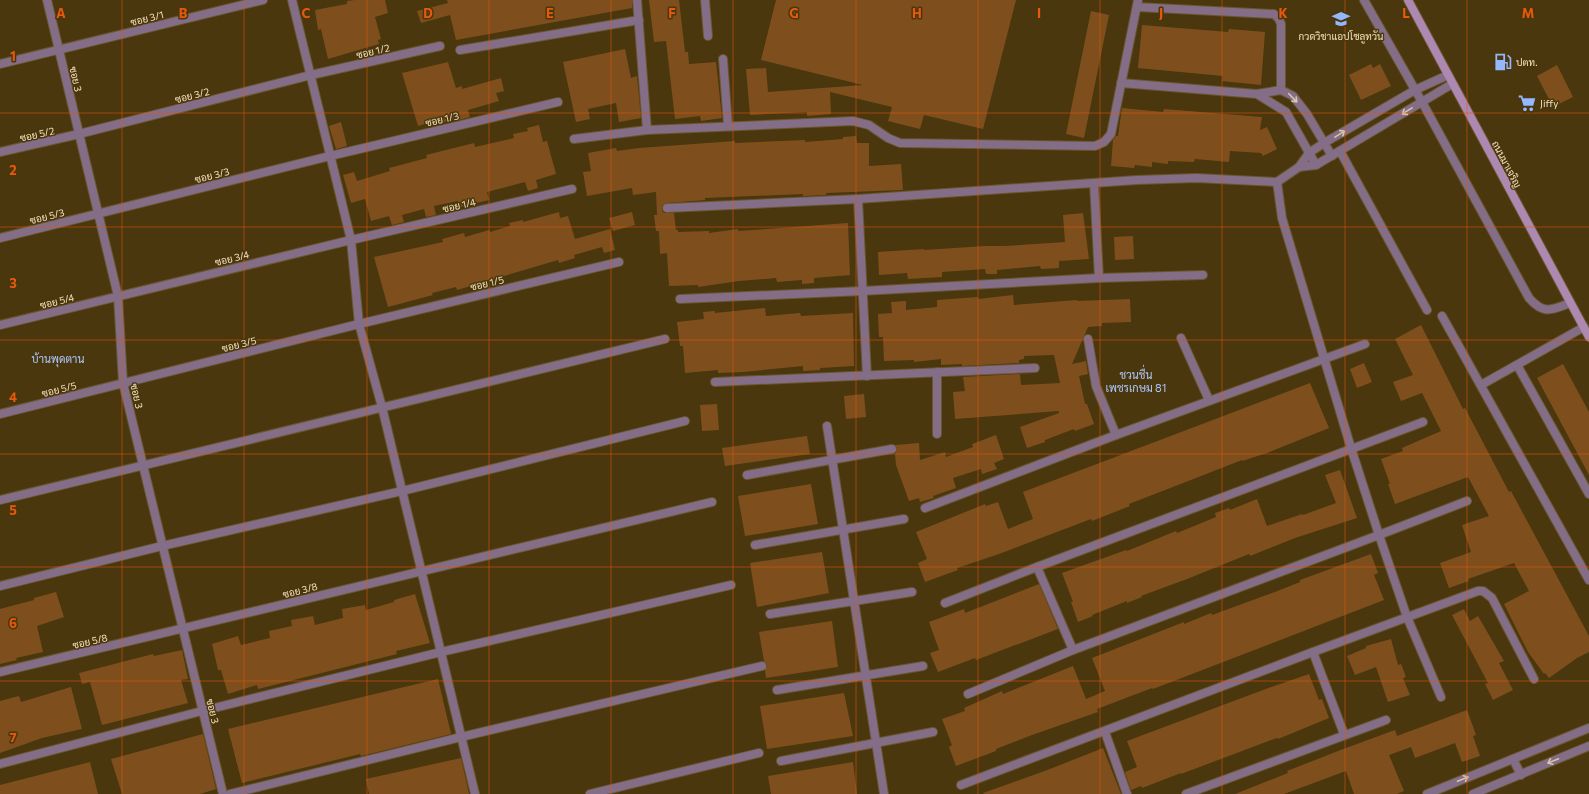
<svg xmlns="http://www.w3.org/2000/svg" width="1589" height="794" font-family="Commissioner,Sarabun,sans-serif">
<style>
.building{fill:#7e4f1d}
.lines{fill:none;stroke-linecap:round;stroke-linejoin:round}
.street-casing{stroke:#69562d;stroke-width:10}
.secondary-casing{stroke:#69562d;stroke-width:10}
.street{stroke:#846d86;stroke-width:8}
.secondary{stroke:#ad88b0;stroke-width:8}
.oneway{stroke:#d8c4af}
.grid{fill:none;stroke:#e8590c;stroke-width:1;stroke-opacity:0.55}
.labels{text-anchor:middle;stroke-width:3;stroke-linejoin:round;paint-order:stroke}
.street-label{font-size:10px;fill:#f4e1bd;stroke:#4a370d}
.poi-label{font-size:10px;fill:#f4e1bd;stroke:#4a370d;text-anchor:start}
.neighbourhood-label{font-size:11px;fill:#adc8fc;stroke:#4a370d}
.grid-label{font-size:13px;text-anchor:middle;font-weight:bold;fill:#e8590c;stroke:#4a370d;stroke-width:3;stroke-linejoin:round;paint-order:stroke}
</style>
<rect width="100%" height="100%" fill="#4a370d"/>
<g class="building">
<path d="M355 0H385L388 13 375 17 381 39 378 40 379 44 328 59 321 29 318 30 315 10 347 4V1Z"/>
<path d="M447 0H632V8L456 40 450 15 421 23 417 11 448 3Z"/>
<path d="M649 0H679L685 52H688L689 64 716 62 722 118 701 121 700 116 675 119 666 41 654 42Z"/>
<path d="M776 0H1016L983 129 924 115 920 129 888 121 892 107 830 92 831 114 807 116V112L750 115 746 69 766 68 768 92 863 85 761 60Z"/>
<path d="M1091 11 1109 15 1084 138 1066 134Z"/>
<path d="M1142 25 1228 32 1229 29 1265 32 1261 85 1222 81 1223 76 1138 68Z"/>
<path d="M625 49 631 78 637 76 641 118 619 122 616 103 588 109 590 119 576 122 563 62Z"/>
<path d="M448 62 456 88 462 86V89L501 78 504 91 496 93 499 101 468 110 470 117 459 120 458 118 429 126 428 123 418 126 402 73Z"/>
<path d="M1371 64 1373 68 1380 64 1391 86 1361 100 1349 75Z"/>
<path d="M1557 65 1573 97 1553 107 1537 76Z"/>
<path d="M1122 108 1163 112 1164 109 1262 117 1260 130 1267 127 1277 149 1263 156 1261 153 1230 151 1229 162 1195 159 1194 162 1168 161V164L1152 162V167L1135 165 1134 168 1111 166 1113 140 1116 136H1118Z"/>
<path d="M341 122 347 146 336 149 329 126Z"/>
<path d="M539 125 543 142 547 141 556 174 536 180 538 188 528 191 525 182 487 192 489 200 460 207 458 201 434 206 436 215 426 217 424 209 402 215 404 222 392 225 389 216 371 221 365 199 351 203 343 175 354 172 357 181 390 171 389 168 427 158 426 155 474 143 475 147 514 138 513 134 528 131 527 128Z"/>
<path d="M856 136 857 143H869V166L901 164 903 190 826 193V195L803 196V194L705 198V200L667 203 662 206V211L664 213H674L676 230H678V232L709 231V233L738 229V231L767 229 848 223 850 275 814 278V283L802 284V280L777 282 776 278 739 281 698 287V285L669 286 667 253 660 254 659 231H656L654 215H657L656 192 633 195 632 188 587 196 583 172 591 171 588 153 616 148 617 151 639 148 735 141V143L805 140V142L843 139V137Z"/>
<path d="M559 212 560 218 568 216 575 239 610 229 615 250 604 253 602 247 574 255 575 258 559 263 558 260 457 290 456 287 432 293 433 295 388 307 374 257 443 242 442 239 464 233 465 237 489 230 490 232 510 226 509 223 523 220V222Z"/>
<path d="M632 212 635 225 613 231 609 218Z"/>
<path d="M1083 213 1089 259 1059 261V268L1041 269 1040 266 997 270V274H986L985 269 942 272V277L908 279 907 273 879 275 878 252 924 249V250L985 246H1005L1065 242 1063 215Z"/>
<path d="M1133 236 1134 259 1115 260 1114 237Z"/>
<path d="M1013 295 1014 305 1077 300V301L1130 299 1131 322 1102 323V326L1088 327 1072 364 1086 361 1088 374 1079 376 1085 404H1087L1094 424 1075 431 1074 429 1045 440V442L1027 448 1020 427 1059 413V411L955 419 953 392 965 391 963 377 1020 374 1021 385 1060 383 1054 355 1024 356V359L1019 360V363L962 366V364L941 365V359L914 362V360L884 361 883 337H879L878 314 892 313 891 302 906 301V310L937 307V300L978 297V299Z"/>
<path d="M765 308 766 316 800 313 801 316 853 313 854 366 820 368V370L803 371V366L743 372 718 373V370L685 373 683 346H680L677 322 704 319 703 312 715 311V313Z"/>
<path d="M1421 325 1463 409 1465 408 1509 492 1511 491 1589 636V652L1577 658 1549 678 1545 673 1544 674 1528 652 1504 604 1529 591 1514 563 1468 579 1469 581 1449 588 1440 563 1471 552 1462 525 1489 516 1468 477 1395 504 1388 484H1390L1381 459 1403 451 1402 448 1441 431 1422 393 1401 401 1393 382 1413 375 1395 339Z"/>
<path d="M1364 363 1372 382 1357 388 1350 369Z"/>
<path d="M1563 364 1589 412V475L1537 378Z"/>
<path d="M1310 383 1329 428 1267 453 1242 461V460L1178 485 1129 504 1130 506 1092 521 1091 519 999 554 957 568 958 570 925 582 918 563 927 559 916 532 985 504 986 506 998 502 1008 529 1033 519 1023 492Z"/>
<path d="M864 394 866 417 846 419 844 396Z"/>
<path d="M717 404 719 430 702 431 700 405Z"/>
<path d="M996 435 1004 459 994 463 997 469 982 474 981 469 953 478 956 488 933 496 934 498 920 502 919 498 909 501 896 465 895 454 897 448 895 445 919 443 920 460 945 452 946 457 973 447 972 444Z"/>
<path d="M807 436 810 454 725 466 722 448Z"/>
<path d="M1340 470 1357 518 1295 538 1250 556 1249 554 1187 579 1141 596 1142 597 1127 603V601L1092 615 1093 616 1078 622 1071 602H1073L1062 573 1126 550 1127 551 1176 531 1177 533 1216 517 1215 513 1229 508 1230 510 1257 499 1267 526 1302 514 1303 515 1336 503 1325 475Z"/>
<path d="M811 484 818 524 745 536 738 496Z"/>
<path d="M822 552 829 593 757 607 750 563Z"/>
<path d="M1371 554 1378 573 1374 575 1384 600 1153 689 1152 688 1097 709 1098 712 1032 735 996 749V751L956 766 949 747 952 745 942 719 965 711 964 708 1002 691 1003 694 1073 666 1086 699 1105 691 1092 658 1184 622V624L1211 613 1212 615 1275 592 1300 582V580Z"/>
<path d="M1039 584 1058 629 976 660 975 658 938 672 930 653 939 650 929 622 964 609 965 613Z"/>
<path d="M56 592 64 617 37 626 43 652 16 658 17 660 0 664V609L34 600V598Z"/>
<path d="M415 594 430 643 396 651 397 654 258 689 257 685 228 694 221 670H218L212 644 238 636 241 645 270 638 269 631 292 626 291 620 313 616 315 625 343 618 342 609 365 605 366 610 394 602V600Z"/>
<path d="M1464 609 1470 621 1478 616 1504 661 1499 663 1513 690 1493 700 1485 684 1488 683 1452 615Z"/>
<path d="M832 621 838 667 766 678 765 670 767 665 764 661 759 632Z"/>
<path d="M1391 639 1398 665 1401 664 1406 677 1403 678 1410 695 1388 702 1376 667 1355 675 1347 656 1366 648V646Z"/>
<path d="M182 650 188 679 181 680 188 703 102 725 90 682 82 684 79 673 153 654 154 656Z"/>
<path d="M1309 674 1319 700 1322 699 1329 718 1278 739 1277 738 1258 745 1181 774V773L1142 788 1141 786 1131 790 1125 772 1137 767 1127 741 1263 690Z"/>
<path d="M438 679 451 734 361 756 360 754 242 783 228 729Z"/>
<path d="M71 687 82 729 42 738 0 753V701L19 696 21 702Z"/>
<path d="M844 693 853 736 767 749 760 706Z"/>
<path d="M1467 710 1476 735 1473 736 1480 756 1462 762 1455 743 1415 758 1411 747 1389 755 1404 791 1397 794H1354L1346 771 1284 794H1235L1288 773 1287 771 1338 751 1395 730 1397 736Z"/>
<path d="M203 734 216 789 200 794H122L111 759Z"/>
<path d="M1103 748 1121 794H984L983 793 1050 769Z"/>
<path d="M461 758 469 794H369L366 779Z"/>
<path d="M90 762 98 794H0V785Z"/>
<path d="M853 762 857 794H771L768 776Z"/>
</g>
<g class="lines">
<g class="street-casing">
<g id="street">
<path d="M47 0 118 296 123 383 223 794"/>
<path d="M292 0 351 240 359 324 382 407 475 794"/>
<path d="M637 0 647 130"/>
<path d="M705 0 708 36"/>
<path d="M1364 0 1422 102 1529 298C1544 315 1551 310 1570 303"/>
<path d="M1137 7 1274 14 1279 19 1281 24V90"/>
<path d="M460 50 639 20"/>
<path d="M723 59 728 126"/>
<path d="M0 64 263 0"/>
<path d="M1121 83 1257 94 1281 90 1293 96 1307 114 1332 156"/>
<path d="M1257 94 1286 112 1316 165"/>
<path d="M574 139 647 130 853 121 869 125 888 138 900 143 1095 146 1104 142 1111 134 1138 0"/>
<path d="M1340 151 1427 310"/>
<path d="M0 152 79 134 311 75 440 46"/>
<path d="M1299 167 1316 165 1452 84"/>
<path d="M1277 182 1282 218 1351 448 1379 535 1407 617 1441 697"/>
<path d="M1094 183 1099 278"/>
<path d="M858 199 867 376"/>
<path d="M667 208 858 199 1137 180 1196 178 1277 182 1299 167 1309 153 1324 143 1415 90 1448 75"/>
<path d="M0 238 330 156 558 102"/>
<path d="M680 299 862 291 1099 278 1203 275"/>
<path d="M1442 316 1589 580"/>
<path d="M0 325 351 240 572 189"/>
<path d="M1181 338 1209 400"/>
<path d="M1088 339 1096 386 1116 435"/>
<path d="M1517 365 1589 494"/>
<path d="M715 382 1035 368"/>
<path d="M1481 385 1584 327"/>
<path d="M0 414 359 324 619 262"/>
<path d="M827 426 884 794"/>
<path d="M937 434V372"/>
<path d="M747 475 892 449"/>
<path d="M0 500 665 339"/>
<path d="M925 508 1116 435 1365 344"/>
<path d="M755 545 904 519"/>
<path d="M1037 567 1073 650"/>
<path d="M0 586 162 546 402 491 685 421"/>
<path d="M945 603 1037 567 1423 422"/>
<path d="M770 614 912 592"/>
<path d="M1313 652 1344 734"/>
<path d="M0 672 712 502"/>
<path d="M777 690 923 666"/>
<path d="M968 694 1073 650 1379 535 1467 501"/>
<path d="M1105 732 1127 794"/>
<path d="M1513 759 1521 775"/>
<path d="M781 761 933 732"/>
<path d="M0 764 202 711 441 652 731 585"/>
<path d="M961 785 1313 652 1478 591H1483L1492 598 1534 679"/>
<path d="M230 794 461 737 762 666"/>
<path d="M590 794 759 753"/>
<path d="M1186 794 1386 720"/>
<path d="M1427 794 1589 728"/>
<path d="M1473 794 1589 746"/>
</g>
</g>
<g class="secondary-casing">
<path id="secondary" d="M1408 0 1589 337"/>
</g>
<use href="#street" class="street"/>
<use href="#secondary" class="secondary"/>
</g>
<defs><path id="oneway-shaft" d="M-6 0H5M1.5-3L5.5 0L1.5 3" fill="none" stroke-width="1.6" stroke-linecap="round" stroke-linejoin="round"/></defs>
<g class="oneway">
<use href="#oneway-shaft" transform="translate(1293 98) rotate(46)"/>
<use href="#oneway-shaft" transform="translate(1407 111) rotate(148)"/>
<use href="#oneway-shaft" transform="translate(1340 134) rotate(-31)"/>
<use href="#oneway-shaft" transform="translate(1553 761) rotate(158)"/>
<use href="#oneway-shaft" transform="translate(1463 779) rotate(-22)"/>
</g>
<path class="grid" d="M122 0V794M244 0V794M367 0V794M489 0V794M611 0V794M733 0V794M856 0V794M978 0V794M1100 0V794M1222 0V794M1345 0V794M1467 0V794M0 113H1589M0 227H1589M0 340H1589M0 454H1589M0 567H1589M0 681H1589"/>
<defs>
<g id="school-bare" transform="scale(1.38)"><path d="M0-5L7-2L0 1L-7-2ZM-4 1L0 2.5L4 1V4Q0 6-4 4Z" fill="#94b7fd" stroke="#4a370d" stroke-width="2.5" paint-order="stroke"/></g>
<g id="fuel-bare" transform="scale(1.38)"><path d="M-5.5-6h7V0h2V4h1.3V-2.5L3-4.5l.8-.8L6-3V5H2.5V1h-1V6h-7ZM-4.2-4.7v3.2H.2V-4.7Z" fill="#94b7fd" stroke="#4a370d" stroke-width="2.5" paint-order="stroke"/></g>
<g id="supermarket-bare" transform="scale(1.38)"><path d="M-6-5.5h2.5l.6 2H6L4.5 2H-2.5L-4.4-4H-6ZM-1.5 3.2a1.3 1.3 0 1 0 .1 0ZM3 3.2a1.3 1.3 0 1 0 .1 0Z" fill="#94b7fd" stroke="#4a370d" stroke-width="2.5" paint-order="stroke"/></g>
</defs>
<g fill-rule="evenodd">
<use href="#school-bare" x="1341" y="19"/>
<use href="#fuel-bare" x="1503" y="62"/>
<use href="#supermarket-bare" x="1527" y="103"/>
</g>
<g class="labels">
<g class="street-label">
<text transform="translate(147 18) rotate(-14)" y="4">ซอย 3/1</text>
<text transform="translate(373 51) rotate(-13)" y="4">ซอย 1/2</text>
<text transform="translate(76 79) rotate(77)" y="4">ซอย 3</text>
<text transform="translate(192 95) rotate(-14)" y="4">ซอย 3/2</text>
<text transform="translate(442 119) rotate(-13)" y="4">ซอย 1/3</text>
<text transform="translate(37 134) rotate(-13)" y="4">ซอย 5/2</text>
<text transform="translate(1507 164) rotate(62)" y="4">ถนนมาเจริญ</text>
<text transform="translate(212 175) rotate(-14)" y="4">ซอย 3/3</text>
<text transform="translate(459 205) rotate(-13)" y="4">ซอย 1/4</text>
<text transform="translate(47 216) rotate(-14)" y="4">ซอย 5/3</text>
<text transform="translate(232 258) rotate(-14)" y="4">ซอย 3/4</text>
<text transform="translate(487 283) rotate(-13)" y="4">ซอย 1/5</text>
<text transform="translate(57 301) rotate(-14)" y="4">ซอย 5/4</text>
<text transform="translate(239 344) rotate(-14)" y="4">ซอย 3/5</text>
<text transform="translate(59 389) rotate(-14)" y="4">ซอย 5/5</text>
<text transform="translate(137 396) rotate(77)" y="4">ซอย 3</text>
<text transform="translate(300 590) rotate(-14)" y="4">ซอย 3/8</text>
<text transform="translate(90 641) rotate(-13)" y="4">ซอย 5/8</text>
<text transform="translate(213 711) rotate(76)" y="4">ซอย 3</text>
</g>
<g class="poi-label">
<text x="1341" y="40" text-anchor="middle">กวดวิชาแอปโซลูทวัน</text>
<text x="1516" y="66">ปตท.</text>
<text x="1540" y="107">Jiffy</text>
</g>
<g class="neighbourhood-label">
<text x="58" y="363">บ้านพุดตาน</text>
<text x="1136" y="379">ชวนชื่น<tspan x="1136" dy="13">เพชรเกษม 81</tspan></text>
</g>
</g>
<g class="grid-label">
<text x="61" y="18">A</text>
<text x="183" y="18">B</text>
<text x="306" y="18">C</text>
<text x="428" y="18">D</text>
<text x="550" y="18">E</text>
<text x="672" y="18">F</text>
<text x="794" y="18">G</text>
<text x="917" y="18">H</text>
<text x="1039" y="18">I</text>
<text x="1161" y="18">J</text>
<text x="1283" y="18">K</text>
<text x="1406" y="18">L</text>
<text x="1528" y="18">M</text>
<text x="13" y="61">1</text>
<text x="13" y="175">2</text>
<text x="13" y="288">3</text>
<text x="13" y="402">4</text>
<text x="13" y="515">5</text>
<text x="13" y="628">6</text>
<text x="13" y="742">7</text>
</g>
</svg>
